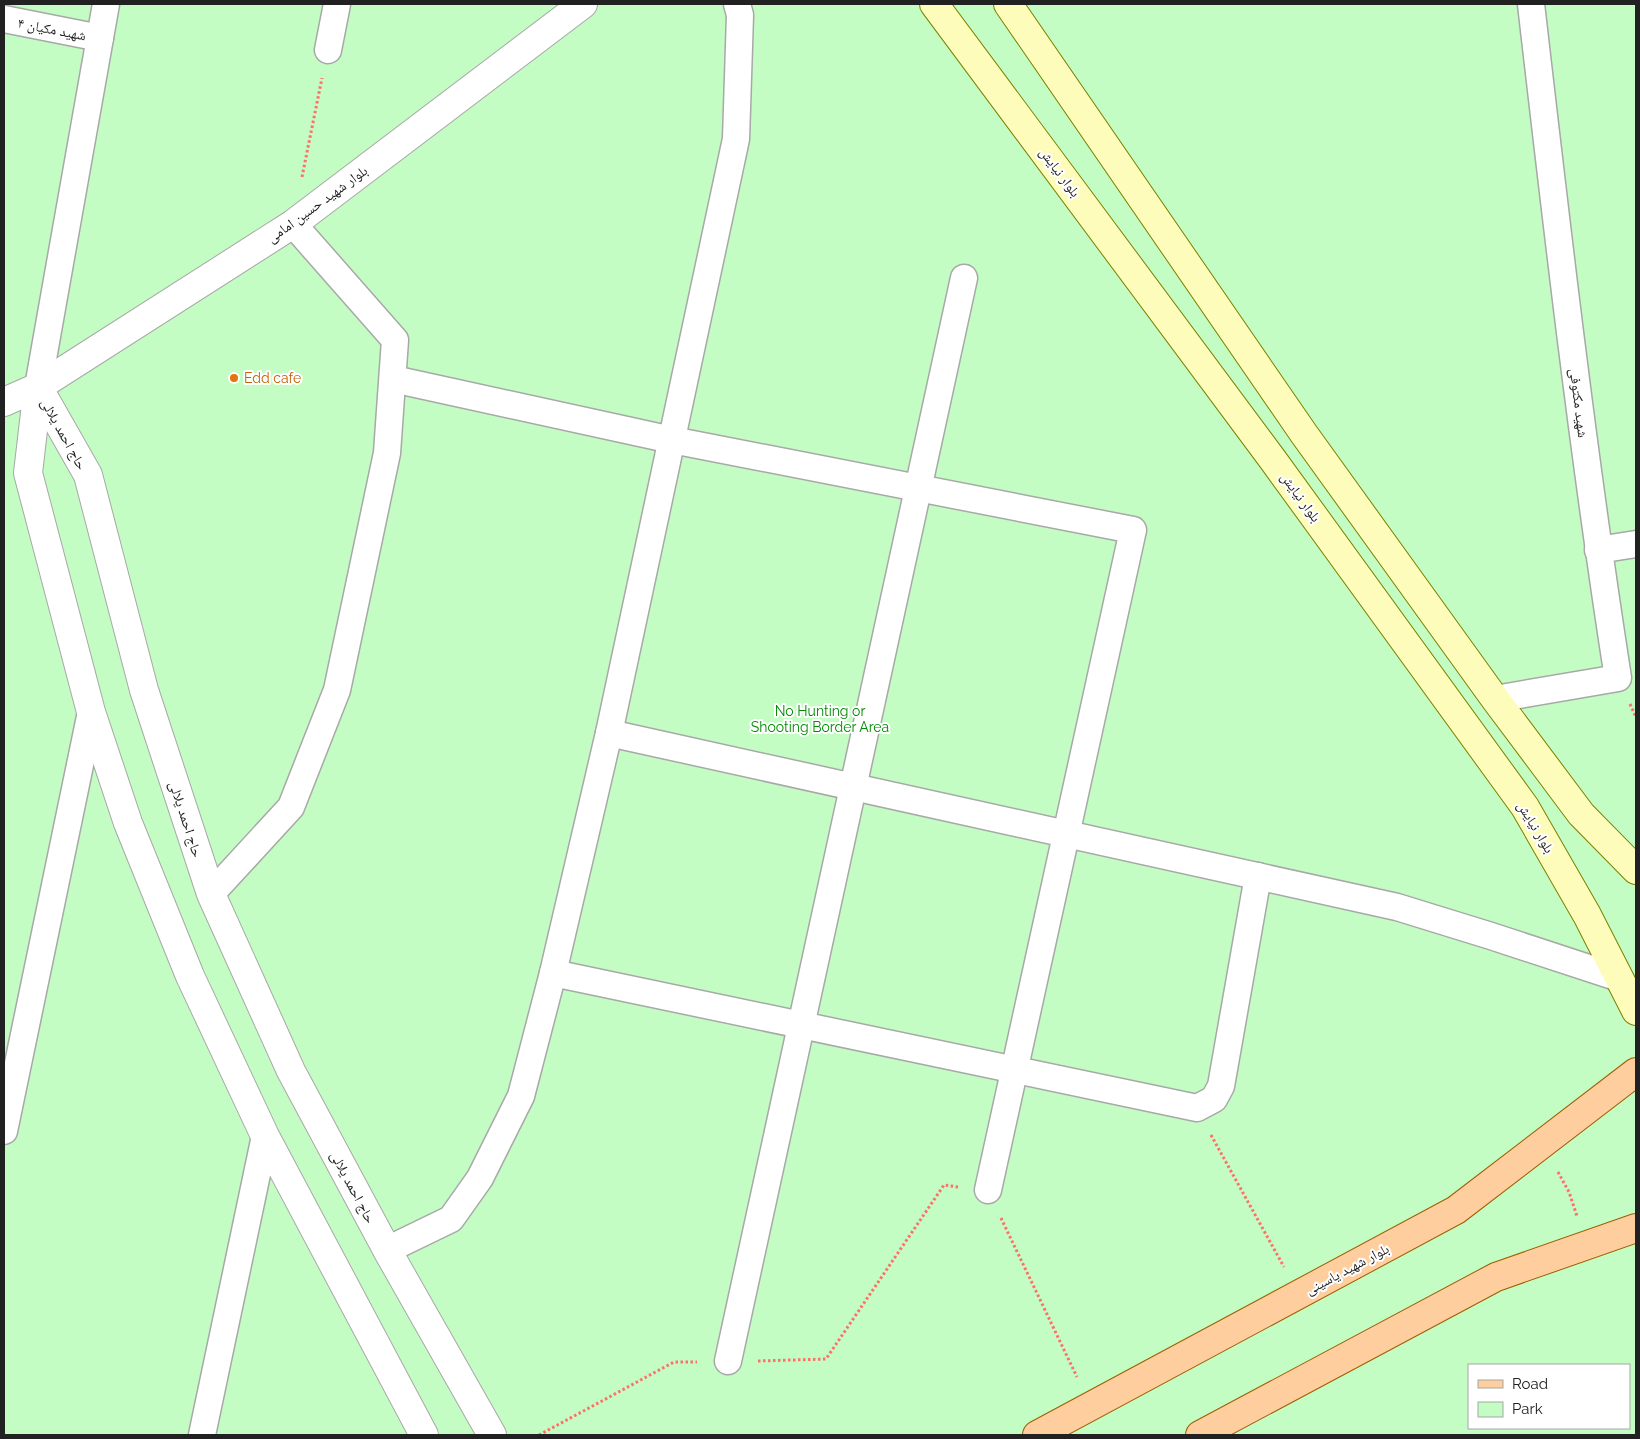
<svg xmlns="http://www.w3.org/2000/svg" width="1640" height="1439" font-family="Raleway,'Noto Naskh Arabic',sans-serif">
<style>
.park{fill:#c3fdc3;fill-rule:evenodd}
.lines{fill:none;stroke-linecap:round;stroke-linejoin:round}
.minor-casing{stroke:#a8a8a8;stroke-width:29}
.tertiary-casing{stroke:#a8a8a8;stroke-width:30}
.secondary-casing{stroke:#7d8000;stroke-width:30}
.primary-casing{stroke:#9e5d00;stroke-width:30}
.path{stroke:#ff6f6b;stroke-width:3;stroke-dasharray:2.5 2.5;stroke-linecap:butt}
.minor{stroke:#fff;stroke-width:26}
.tertiary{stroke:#fff;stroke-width:28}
.secondary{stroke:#fefcba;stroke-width:28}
.primary{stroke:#ffce9f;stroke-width:28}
.food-dot{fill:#e8710a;stroke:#fff;stroke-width:2}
.labels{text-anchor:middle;stroke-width:4;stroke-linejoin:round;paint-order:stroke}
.street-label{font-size:14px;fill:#212121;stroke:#fff}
.food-label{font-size:14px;fill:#c56008;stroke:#fff;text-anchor:start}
.park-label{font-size:14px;fill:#048a05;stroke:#fff}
</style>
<rect width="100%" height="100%" fill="#f2eee7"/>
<path class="park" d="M4 4H1636V1435H4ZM1469 1365H1629V1428H1469Z"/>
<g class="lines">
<g class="minor-casing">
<g id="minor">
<path d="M4 19 100 38"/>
<path d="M328 50 337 4"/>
<path d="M393 379 672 440 1133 530 988 1190"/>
<path d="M38 387 106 4"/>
<path d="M1598 550 1636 544"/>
<path d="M1495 699 1618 678C1583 454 1557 229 1531 4"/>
<path d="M609 733 1397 907 1491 936 1619 978"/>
<path d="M211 894 291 807 337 690 387 453 395 340 293 224"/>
<path d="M553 973 1197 1108 1214 1099 1221 1086 1258 876"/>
<path d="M4 1131 91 712"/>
<path d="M387 1250 451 1219 480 1178 521 1096 553 973 609 733 736 139 740 15 737 4"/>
<path d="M728 1361 964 278"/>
<path d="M202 1435 265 1136"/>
</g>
</g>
<g class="tertiary-casing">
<g id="tertiary">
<path d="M38 387 88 475 144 690 211 894 291 1071 387 1250 492 1435"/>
<path d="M38 387 28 473 91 712 128 823 190 976 265 1136 424 1435"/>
<path d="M4 402 38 387 293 224 583 4"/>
</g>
</g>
<g class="secondary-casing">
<g id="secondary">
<path d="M934 4 1273 460 1525 807 1587 915 1636 1011"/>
<path d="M1008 4 1304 434 1495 699 1581 814 1636 870"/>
</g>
</g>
<g class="primary-casing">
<g id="primary">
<path d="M1037 1435 1456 1210 1636 1072"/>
<path d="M1200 1435 1496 1277 1636 1228"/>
</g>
</g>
<g class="path">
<path d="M302 177 322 78"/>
<path d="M1630 704 1636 717"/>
<path d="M1211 1135 1284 1267"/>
<path d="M1558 1172 1569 1192 1577 1216"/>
<path d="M1001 1218 1077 1377"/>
<path d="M758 1361 826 1359 944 1185 958 1187"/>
<path d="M539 1435 674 1362H697"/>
</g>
<use href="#minor" class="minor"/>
<use href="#tertiary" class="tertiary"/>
<use href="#secondary" class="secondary"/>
<use href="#primary" class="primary"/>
</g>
<circle class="food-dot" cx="234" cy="378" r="5"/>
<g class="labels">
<g class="street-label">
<text transform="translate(52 29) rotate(11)" y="5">شهید مکیان ۴</text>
<text transform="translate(1060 172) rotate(53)" y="5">بلوار نیایش</text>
<text transform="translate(317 204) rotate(-36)" y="5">بلوار شهید حسین امامی</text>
<text transform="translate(1579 403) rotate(83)" y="5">شهید مکتوفی</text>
<text transform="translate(64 434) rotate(61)" y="5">حاج احمد یلالی</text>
<text transform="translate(1301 497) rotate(54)" y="5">بلوار نیایش</text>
<text transform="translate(186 819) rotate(72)" y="5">حاج احمد یلالی</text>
<text transform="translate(1536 827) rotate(59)" y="5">بلوار نیایش</text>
<text transform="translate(353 1187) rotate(62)" y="5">حاج احمد یلالی</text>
<text transform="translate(1347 1269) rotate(-28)" y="5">بلوار شهید یاسینی</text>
</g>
<g class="food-label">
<text x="244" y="383">Edd cafe</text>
</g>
<g class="park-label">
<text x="820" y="716">No Hunting or<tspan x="820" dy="16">Shooting Border Area</tspan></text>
</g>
</g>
<rect width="1640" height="1439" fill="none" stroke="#212121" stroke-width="10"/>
<rect x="1468" y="1364" width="162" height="65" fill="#ffffff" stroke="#a6a6a6"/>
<rect x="1478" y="1380" width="25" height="8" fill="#ffce9f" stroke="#a6a6a6"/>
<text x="1512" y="1389" font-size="15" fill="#212121">Road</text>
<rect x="1478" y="1402" width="25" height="15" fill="#c3fdc3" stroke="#a6a6a6"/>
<text x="1512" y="1414" font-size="15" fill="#212121">Park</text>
</svg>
